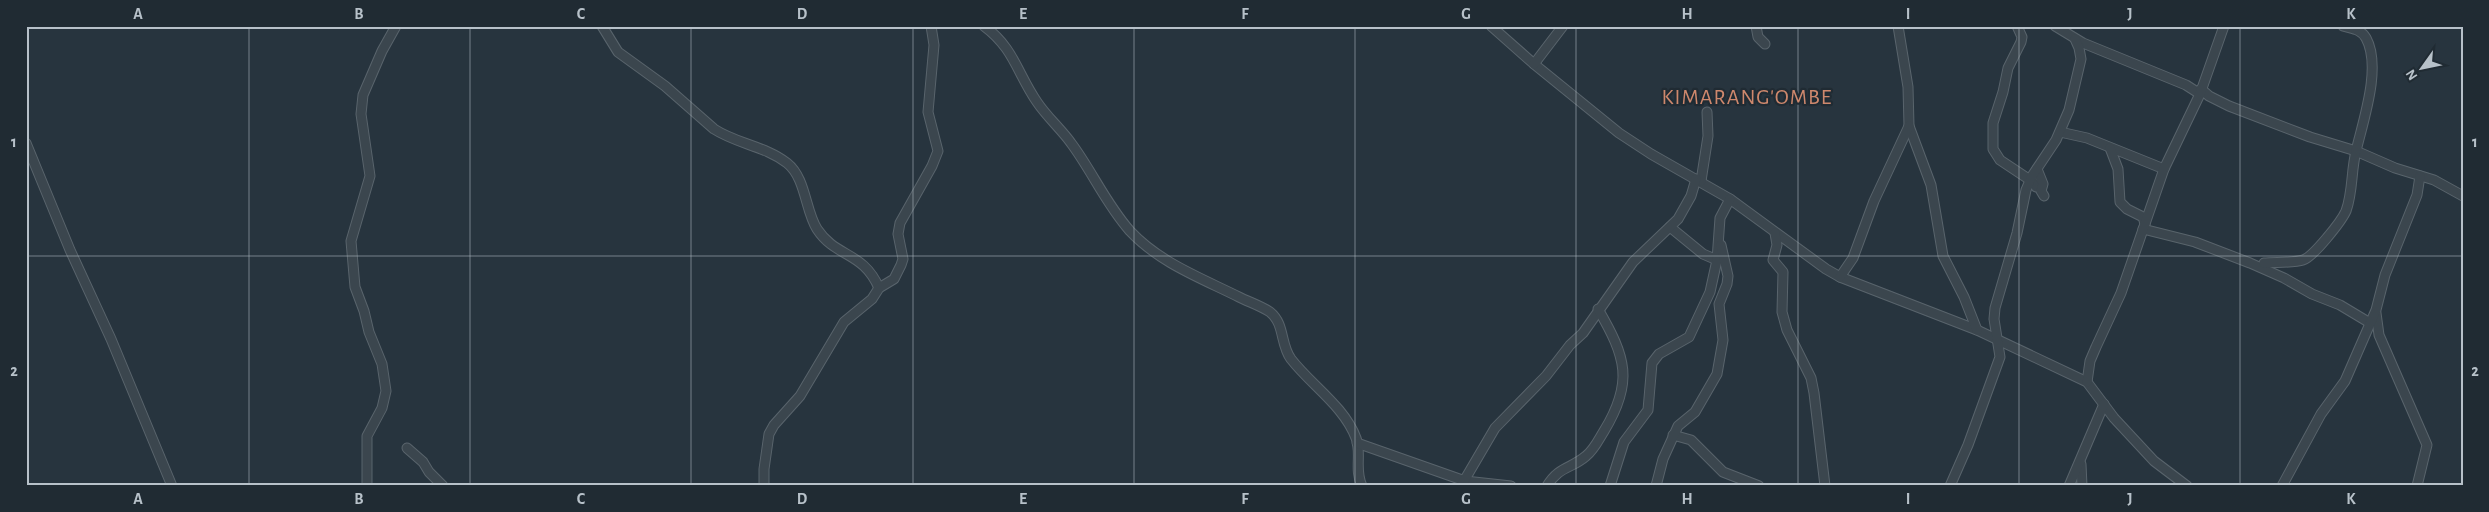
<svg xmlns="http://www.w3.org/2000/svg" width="2489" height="512" font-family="'Alegreya Sans',sans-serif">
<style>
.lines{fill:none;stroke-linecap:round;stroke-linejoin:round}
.minor-casing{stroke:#59646c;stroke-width:11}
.minor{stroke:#3b464e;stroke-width:9}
.grid{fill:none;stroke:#b7c1c9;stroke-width:1;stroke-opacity:0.55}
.labels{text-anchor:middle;stroke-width:4.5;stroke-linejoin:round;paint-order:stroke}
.quarter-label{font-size:22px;letter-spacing:1px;fill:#ce886d;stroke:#202b33}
.neatline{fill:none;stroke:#b7c1c9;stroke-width:2}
.grid-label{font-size:16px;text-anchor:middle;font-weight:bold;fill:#b7c1c9}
</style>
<rect width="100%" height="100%" fill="#27343e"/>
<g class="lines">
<g class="minor-casing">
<g id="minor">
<path d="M602 26 618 52 665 86 714 129C737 144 765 146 787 163 806 178 805 210 817 229 836 258 863 251 879 288"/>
<path d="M984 26C1014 48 1017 73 1037 102 1047 117 1061 129 1071 143 1092 171 1106 204 1130 231 1160 263 1201 278 1239 297 1249 302 1261 306 1270 312 1285 324 1280 344 1291 359 1311 385 1344 406 1356 438 1362 453 1354 470 1362 486"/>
<path d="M1491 26 1534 64 1619 133 1651 154 1730 199 1826 269 1840 277 1977 330 2087 382 2114 418 2154 461 2187 486"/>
<path d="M1756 26 1758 37 1765 44"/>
<path d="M1898 26 1908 87 1909 126 1931 185 1943 256 1964 297 1977 330"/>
<path d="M2017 26 2022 37 2021 42 2008 68 2003 92 1993 123V149L2000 160 2033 182 2036 187"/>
<path d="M2055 26 2083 43 2186 85 2200 94"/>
<path d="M1534 64 1563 26"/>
<path d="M2201 89 2209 96 2229 106 2310 137 2356 151 2395 168 2434 180 2463 196"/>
<path d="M2060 132 2087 138 2164 169"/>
<path d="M26 143 70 250 111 339 172 486"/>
<path d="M2110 148 2118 169 2120 202 2127 209 2143 217 2145 224"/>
<path d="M2037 169 2043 184 2041 191 2044 196"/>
<path d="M1701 181 1708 136 1707 112"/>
<path d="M1670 227 1703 254 1717 260"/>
<path d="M2143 229 2195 242 2250 263 2284 278 2312 294 2340 305 2370 323"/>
<path d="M1775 233 1777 245 1773 260 1783 272 1782 312 1787 330 1811 378 1814 393 1825 486"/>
<path d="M2264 263C2275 262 2294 263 2303 260 2313 257 2341 222 2346 211 2353 192 2351 171 2356 151 2363 121 2382 67 2366 38 2361 29 2352 29 2343 26"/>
<path d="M1840 277 1853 258 1874 201 1909 126"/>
<path d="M2376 313 2379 335 2427 445 2417 486"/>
<path d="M2087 382 2090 361 2096 347 2121 293 2164 169 2200 94 2224 26"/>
<path d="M1673 435 1691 440 1723 472 1759 486"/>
<path d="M1357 443 1465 481 1511 486"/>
<path d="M407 448 423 462 429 472 443 486"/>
<path d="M2081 464 2082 486"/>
<path d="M367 486V436L382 408 386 391 382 364 369 332 364 311 355 287 351 241 370 176 361 114 363 95 382 51 396 26"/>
<path d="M764 486V469L769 434 774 425 800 396 844 322 872 299 879 288 894 279 901 265 903 259 898 234 900 223 932 166 938 151 928 112 934 45 931 26"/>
<path d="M1461 486 1495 428 1546 376 1570 345 1583 333 1633 262 1678 219 1691 196 1696 179"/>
<path d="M1547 486C1559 466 1571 469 1586 456 1594 450 1599 439 1604 431 1634 382 1626 357 1598 309"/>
<path d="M1610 486 1624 442 1648 410 1652 363 1659 354 1689 337 1710 292 1717 260 1720 218 1730 199"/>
<path d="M1656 486 1663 459 1678 426 1695 412 1717 374 1723 340 1719 304 1727 284 1728 276 1721 245"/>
<path d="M1950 486 1968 445 2000 357 1994 319 1995 308 2017 233 2026 190 2032 176 2056 140 2069 110 2081 59 2079 48 2075 39"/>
<path d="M2069 486 2104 404"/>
<path d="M2282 486 2321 414 2345 381 2376 310 2385 275 2417 195 2420 176"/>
</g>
</g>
<use href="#minor" class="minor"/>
</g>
<path class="grid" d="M249 26V486M470 26V486M691 26V486M913 26V486M1134 26V486M1355 26V486M1576 26V486M1798 26V486M2019 26V486M2240 26V486M26 256H2463"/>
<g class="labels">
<g class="quarter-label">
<text x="1747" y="104">KIMARANG'OMBE</text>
</g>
</g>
<rect width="2489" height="512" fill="none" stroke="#202b33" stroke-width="55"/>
<g transform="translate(2422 68) rotate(237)" stroke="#202b33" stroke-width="4" paint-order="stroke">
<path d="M0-4L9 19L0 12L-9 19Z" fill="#b7c1c9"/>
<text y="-8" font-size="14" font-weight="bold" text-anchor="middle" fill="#b7c1c9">N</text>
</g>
<rect x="28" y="28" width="2434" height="456" class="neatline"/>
<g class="grid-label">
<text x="138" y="19">A</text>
<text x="359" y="19">B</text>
<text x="581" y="19">C</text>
<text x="802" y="19">D</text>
<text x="1023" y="19">E</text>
<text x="1245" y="19">F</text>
<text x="1466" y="19">G</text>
<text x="1687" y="19">H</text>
<text x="1908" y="19">I</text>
<text x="2130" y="19">J</text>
<text x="2351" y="19">K</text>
<text x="14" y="147">1</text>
<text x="2475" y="147">1</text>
<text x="14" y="376">2</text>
<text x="2475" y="376">2</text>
<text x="138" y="504">A</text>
<text x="359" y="504">B</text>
<text x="581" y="504">C</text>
<text x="802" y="504">D</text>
<text x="1023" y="504">E</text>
<text x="1245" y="504">F</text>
<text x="1466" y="504">G</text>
<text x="1687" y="504">H</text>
<text x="1908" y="504">I</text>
<text x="2130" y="504">J</text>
<text x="2351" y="504">K</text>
</g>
</svg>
